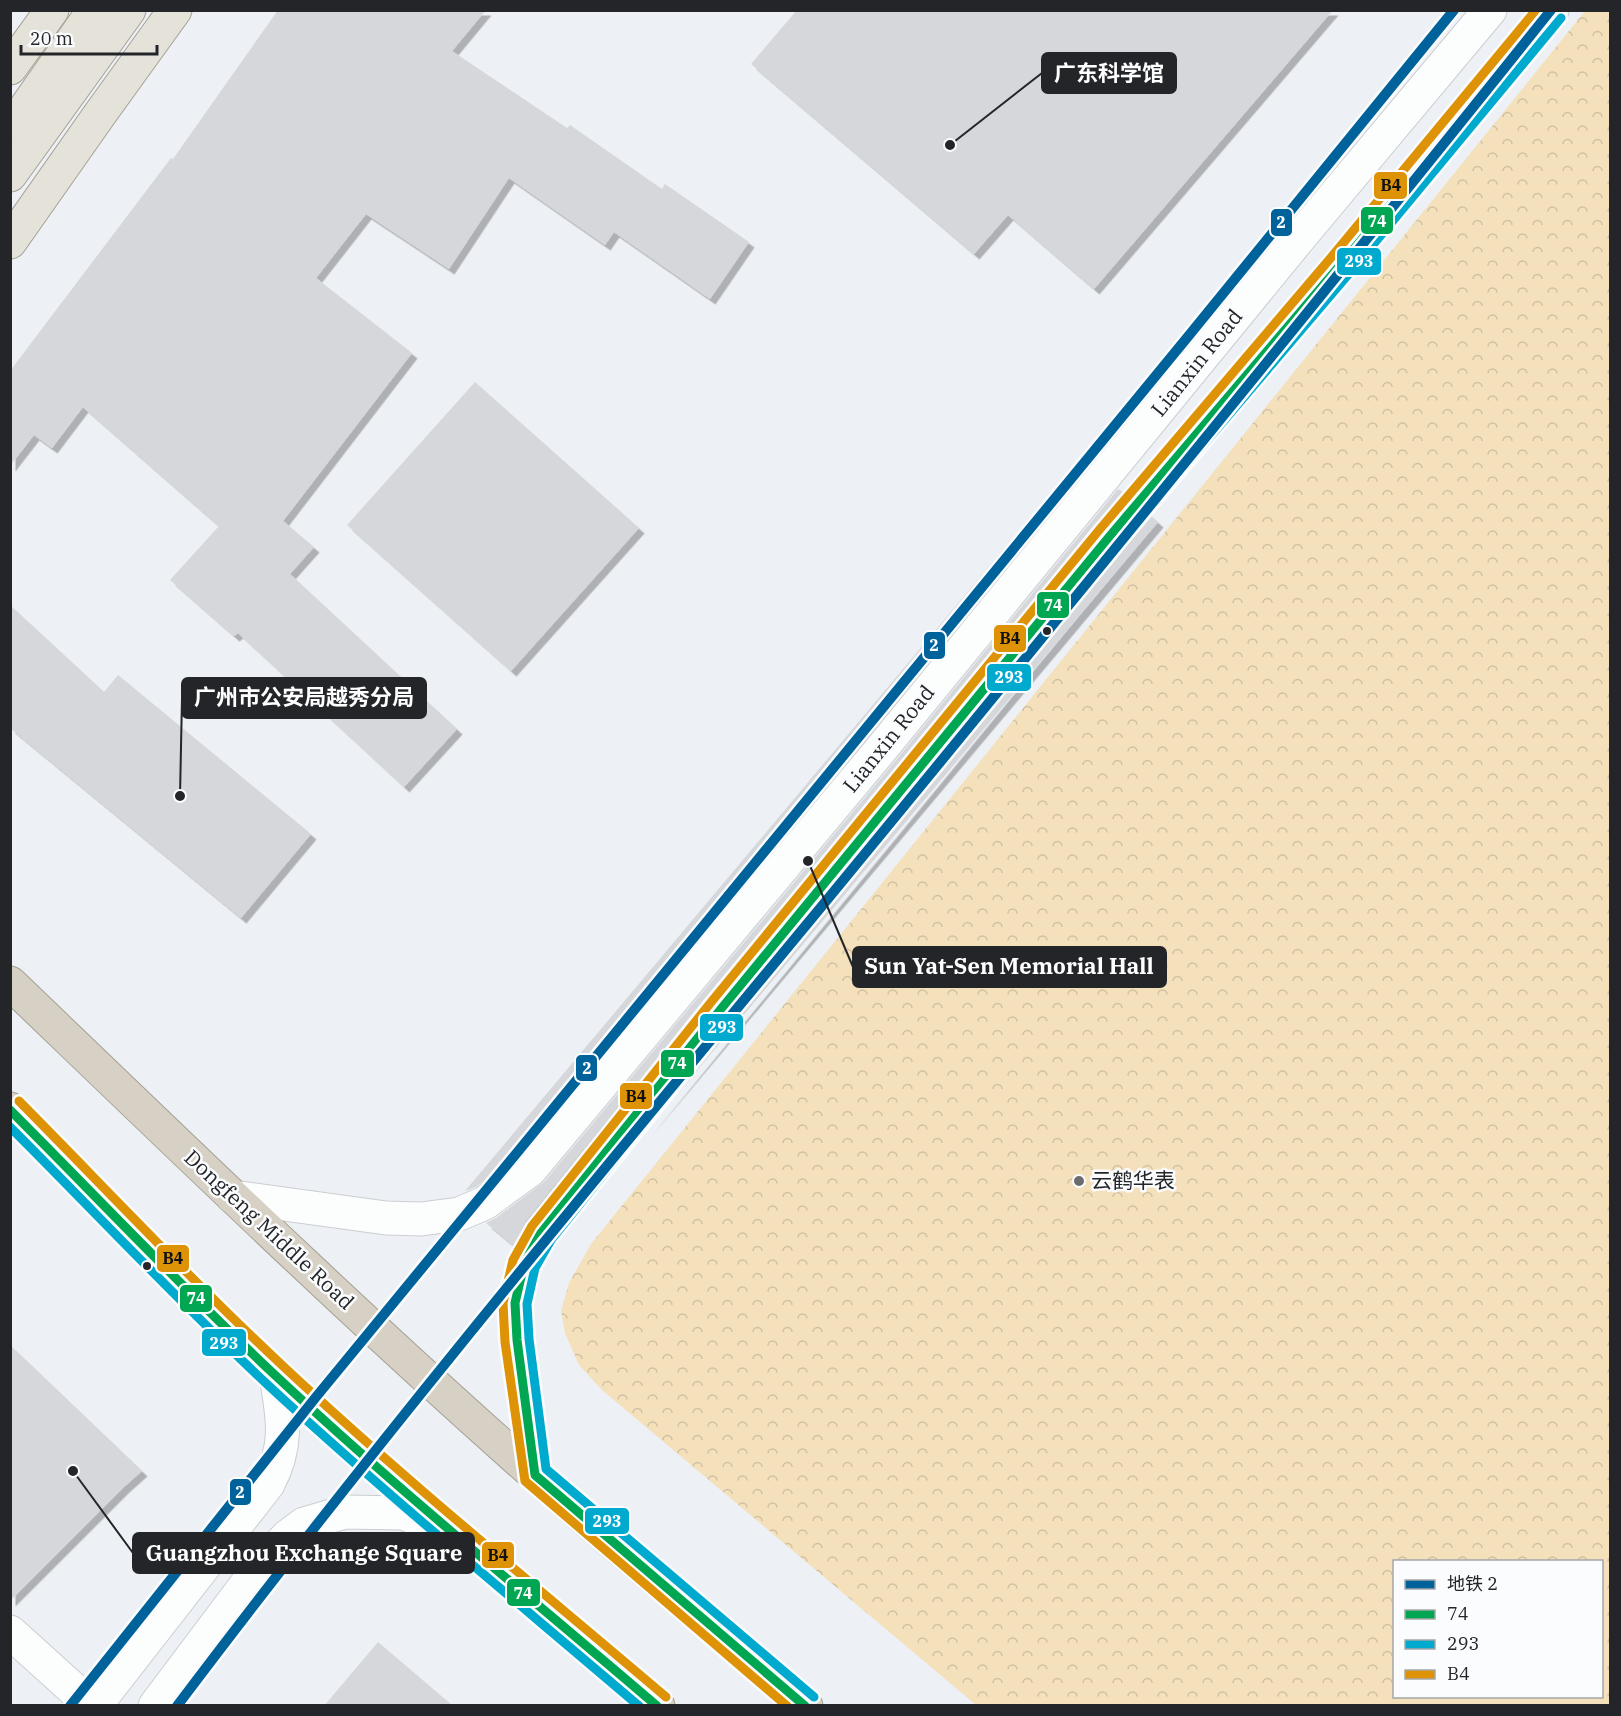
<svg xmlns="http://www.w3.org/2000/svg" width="1621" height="1716" font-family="'IBM Plex Serif','Noto Sans SC',serif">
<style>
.park{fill:url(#park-crowns);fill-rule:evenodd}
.building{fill:#d5d7db;filter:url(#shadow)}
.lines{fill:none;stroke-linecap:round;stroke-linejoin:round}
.minor-casing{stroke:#cbced1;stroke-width:35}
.major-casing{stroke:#a4a094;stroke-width:35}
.highway-casing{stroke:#a4a094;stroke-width:35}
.minor{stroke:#fcfdfd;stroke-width:33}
.major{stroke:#e5e2da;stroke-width:33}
.highway{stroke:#d6d1c4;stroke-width:33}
.bus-1-casing{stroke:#fbfcfe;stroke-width:14}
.bus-2-casing{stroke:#fbfcfe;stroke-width:14}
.bus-3-casing{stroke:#fbfcfe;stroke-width:14}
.bus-1{stroke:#00a651;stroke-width:9}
.bus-2{stroke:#00a9ce;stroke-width:9}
.bus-3{stroke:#de9206;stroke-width:9}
.metro-1-casing{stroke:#fbfcfe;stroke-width:15}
.metro-1{stroke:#00629b;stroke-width:10}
.bus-dot{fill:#232528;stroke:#fbfcfe;stroke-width:2}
.poi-dot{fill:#6a6c6f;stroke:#fbfcfe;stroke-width:2}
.labels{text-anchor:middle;stroke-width:5;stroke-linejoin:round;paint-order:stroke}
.street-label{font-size:21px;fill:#232528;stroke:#fbfcfe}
.poi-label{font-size:21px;fill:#232528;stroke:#fbfcfe;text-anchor:start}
.leader{fill:none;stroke:#232528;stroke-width:2}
.callout-dot{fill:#232528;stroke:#fbfcfe;stroke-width:2}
.callout{fill:#232528;stroke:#232528;stroke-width:2}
.callout-label{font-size:22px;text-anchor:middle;font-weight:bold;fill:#fff}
.line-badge{stroke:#fbfcfe;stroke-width:2}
.badge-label{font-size:16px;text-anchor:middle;font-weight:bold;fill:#fff}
.pale-badge-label{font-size:16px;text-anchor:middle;font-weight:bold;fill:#111}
</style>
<defs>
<pattern id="park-crowns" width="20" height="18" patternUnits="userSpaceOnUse" patternTransform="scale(1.5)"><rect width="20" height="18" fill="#f4e0bb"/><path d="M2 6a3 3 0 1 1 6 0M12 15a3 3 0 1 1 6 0" fill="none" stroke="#d1c0a1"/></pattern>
<filter id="shadow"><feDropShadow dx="5.5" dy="5.5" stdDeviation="0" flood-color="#0004"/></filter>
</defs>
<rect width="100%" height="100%" fill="#edf0f4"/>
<path class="park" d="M1585 11H1610V1705H976L602 1390 579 1365 565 1333 561 1311 569 1283 591 1244ZM1394 1562H1602V1696H1394Z"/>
<g class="building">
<path d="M278 10H486L452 51 567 128 570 125 662 189 665 184 749 242 710 299 614 232 605 245 509 178 449 269 366 214 316 278 412 353 283 521 314 547 290 574 457 729 404 787 238 633 234 636 170 580 219 526 83 407 52 448 34 435 10 466V371L171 158 173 159Z"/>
<path d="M797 10H1333L1094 289 1008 215 974 254 751 64Z"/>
<path d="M475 382 639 528 511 671 347 525Z"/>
<path d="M1081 457 1090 464 864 741 517 1156 476 1187 465 1191Z"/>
<path d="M1118 489 1123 492 706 997 526 1221 513 1245 486 1223 496 1218 544 1182 892 765Z"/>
<path d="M1151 516 1158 522 646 1131 736 1021Z"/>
<path d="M10 605 104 692 118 675 311 834 241 918 10 728Z"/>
<path d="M10 1345 142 1471 124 1487 10 1601Z"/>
<path d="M378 1642 453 1706H324Z"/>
</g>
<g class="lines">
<g class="minor-casing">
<g id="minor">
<path d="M233 1197 386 1218 421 1219 459 1214 485 1203 530 1170 878 753 1300 237 1490 10"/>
<path d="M535 1475 517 1340 515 1303 524 1264 541 1233 581 1182 721 1009 1109 537 1343 262 1552 10"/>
<path d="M10 1632 92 1706"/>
<path d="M95 1706 268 1484C289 1445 283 1417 276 1376"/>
<path d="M155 1706 264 1561 288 1536 304 1524 345 1512 404 1513 445 1532"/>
</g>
</g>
<g class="major-casing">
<g id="major">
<path d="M10 68 52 10"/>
<path d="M10 130 94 10"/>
<path d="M10 175 129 10"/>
<path d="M10 242 100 114 175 10"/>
</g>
</g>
<g class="highway-casing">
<g id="highway">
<path d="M10 983C183 1149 355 1316 534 1474 623 1553 715 1629 806 1706"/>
<path d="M10 1109C99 1198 184 1290 276 1376 399 1491 530 1596 658 1706"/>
</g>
</g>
<use href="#minor" class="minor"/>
<use href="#major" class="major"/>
<use href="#highway" class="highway"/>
<g class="bus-1-casing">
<g id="bus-1">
<path d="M10 1110C99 1199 185 1291 276 1376 399 1491 530 1597 657 1706"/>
<path d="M805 1706 535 1475 517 1340 515 1303 524 1264 541 1233 721 1009 1109 537 1343 262 1552 10"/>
</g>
</g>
<g class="bus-2-casing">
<g id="bus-2">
<path d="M10 1127C96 1213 180 1303 269 1386 389 1497 515 1600 639 1706"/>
<path d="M814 1697 546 1469 529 1339 527 1304 535 1268 551 1240 730 1017 1118 545 1352 270 1561 18"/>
</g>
</g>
<g class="bus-3-casing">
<g id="bus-3">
<path d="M19 1101C107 1190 193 1282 284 1367 407 1482 538 1588 666 1697"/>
<path d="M787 1706 525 1481 505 1342 503 1303 513 1260 532 1226 712 1001 1100 529 1334 254 1536 10"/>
</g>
</g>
<use href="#bus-1" class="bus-1"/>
<use href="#bus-2" class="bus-2"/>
<use href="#bus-3" class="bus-3"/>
<g class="metro-1-casing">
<g id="metro-1">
<path d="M70 1706 316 1397 1186 339 1454 10"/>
<path d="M177 1706C382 1434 600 1174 817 912 1063 613 1309 313 1551 10"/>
</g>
</g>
<use href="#metro-1" class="metro-1"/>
</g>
<g class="bus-dot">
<circle cx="1047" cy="631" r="5"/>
<circle cx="147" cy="1266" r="5"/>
</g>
<circle class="poi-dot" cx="1079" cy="1181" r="6"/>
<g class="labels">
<g class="street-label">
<text transform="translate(1197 363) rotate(-51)" y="7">Lianxin Road</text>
<text transform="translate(889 739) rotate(-51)" y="7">Lianxin Road</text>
<text transform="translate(269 1230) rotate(43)" y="7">Dongfeng Middle Road</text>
</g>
<g class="poi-label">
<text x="1091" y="1188">云鹤华表</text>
</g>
</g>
<path class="leader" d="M950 145L1042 73M180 796L182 698M808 861L853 967M73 1471L133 1553"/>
<g class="callout-dot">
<circle cx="950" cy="145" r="6"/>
<circle cx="180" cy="796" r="6"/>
<circle cx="808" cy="861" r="6"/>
<circle cx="73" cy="1471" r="6"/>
</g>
<g class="callout">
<rect x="1042" y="53" width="134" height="40" rx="6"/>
<rect x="182" y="678" width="244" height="40" rx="6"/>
<rect x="853" y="947" width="313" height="40" rx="6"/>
<rect x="133" y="1533" width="341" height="40" rx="6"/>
</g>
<g class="callout-label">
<text x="1109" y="81">广东科学馆</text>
<text x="304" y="705">广州市公安局越秀分局</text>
<text x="1009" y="974">Sun Yat-Sen Memorial Hall</text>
<text x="304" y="1561">Guangzhou Exchange Square</text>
</g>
<g class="line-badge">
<rect x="1373" y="171" width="35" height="29" rx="6" fill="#de9206"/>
<rect x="1360" y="206" width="34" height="29" rx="6" fill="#00a651"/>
<rect x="1270" y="208" width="23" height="29" rx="6" fill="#00629b"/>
<rect x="1336" y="247" width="46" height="29" rx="6" fill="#00a9ce"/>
<rect x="1036" y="591" width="34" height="28" rx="6" fill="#00a651"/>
<rect x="993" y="624" width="34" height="29" rx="6" fill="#de9206"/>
<rect x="923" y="631" width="23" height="29" rx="6" fill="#00629b"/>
<rect x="986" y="663" width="46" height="29" rx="6" fill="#00a9ce"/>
<rect x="699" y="1013" width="45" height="29" rx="6" fill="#00a9ce"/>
<rect x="660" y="1049" width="35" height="29" rx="6" fill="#00a651"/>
<rect x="575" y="1054" width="23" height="28" rx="6" fill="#00629b"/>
<rect x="619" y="1082" width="34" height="28" rx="6" fill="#de9206"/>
<rect x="156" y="1244" width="34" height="29" rx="6" fill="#de9206"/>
<rect x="179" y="1284" width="34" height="29" rx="6" fill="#00a651"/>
<rect x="201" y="1328" width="46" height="29" rx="6" fill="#00a9ce"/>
<rect x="229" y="1478" width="23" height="28" rx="6" fill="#00629b"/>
<rect x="584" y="1507" width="46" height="28" rx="6" fill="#00a9ce"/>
<rect x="481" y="1541" width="34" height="28" rx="6" fill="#de9206"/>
<rect x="506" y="1578" width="35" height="29" rx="6" fill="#00a651"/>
</g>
<g class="badge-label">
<text x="1377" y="227">74</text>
<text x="1281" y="228">2</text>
<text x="1359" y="267">293</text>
<text x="1053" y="611">74</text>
<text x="934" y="651">2</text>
<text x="1009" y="683">293</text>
<text x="722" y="1033">293</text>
<text x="677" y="1069">74</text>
<text x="587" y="1074">2</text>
<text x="196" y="1304">74</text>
<text x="224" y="1349">293</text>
<text x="240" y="1498">2</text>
<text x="607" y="1527">293</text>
<text x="523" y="1599">74</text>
</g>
<g class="pale-badge-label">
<text x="1391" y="191">B4</text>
<text x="1010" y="644">B4</text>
<text x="636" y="1102">B4</text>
<text x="173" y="1264">B4</text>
<text x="498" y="1561">B4</text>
</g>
<rect width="1621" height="1716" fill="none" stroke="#232528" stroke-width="24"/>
<rect x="1393" y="1560" width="210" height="138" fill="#fbfcfe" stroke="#a5a6a8" stroke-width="1.5"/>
<rect x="1405" y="1580" width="30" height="9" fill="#00629b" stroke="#a5a6a8" stroke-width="1.5"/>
<text x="1447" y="1590" font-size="18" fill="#232528">地铁 2</text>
<rect x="1405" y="1610" width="30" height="9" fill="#00a651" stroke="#a5a6a8" stroke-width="1.5"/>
<text x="1447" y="1620" font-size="18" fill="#232528">74</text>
<rect x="1405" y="1640" width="30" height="9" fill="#00a9ce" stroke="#a5a6a8" stroke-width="1.5"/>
<text x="1447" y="1650" font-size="18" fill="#232528">293</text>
<rect x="1405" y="1670" width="30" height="9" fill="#de9206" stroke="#a5a6a8" stroke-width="1.5"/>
<text x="1447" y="1680" font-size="18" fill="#232528">B4</text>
<path d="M21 45v9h136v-9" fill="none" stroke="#232528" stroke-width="3"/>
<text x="30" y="45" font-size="18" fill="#232528" stroke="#fbfcfe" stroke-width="4.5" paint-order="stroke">20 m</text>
</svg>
